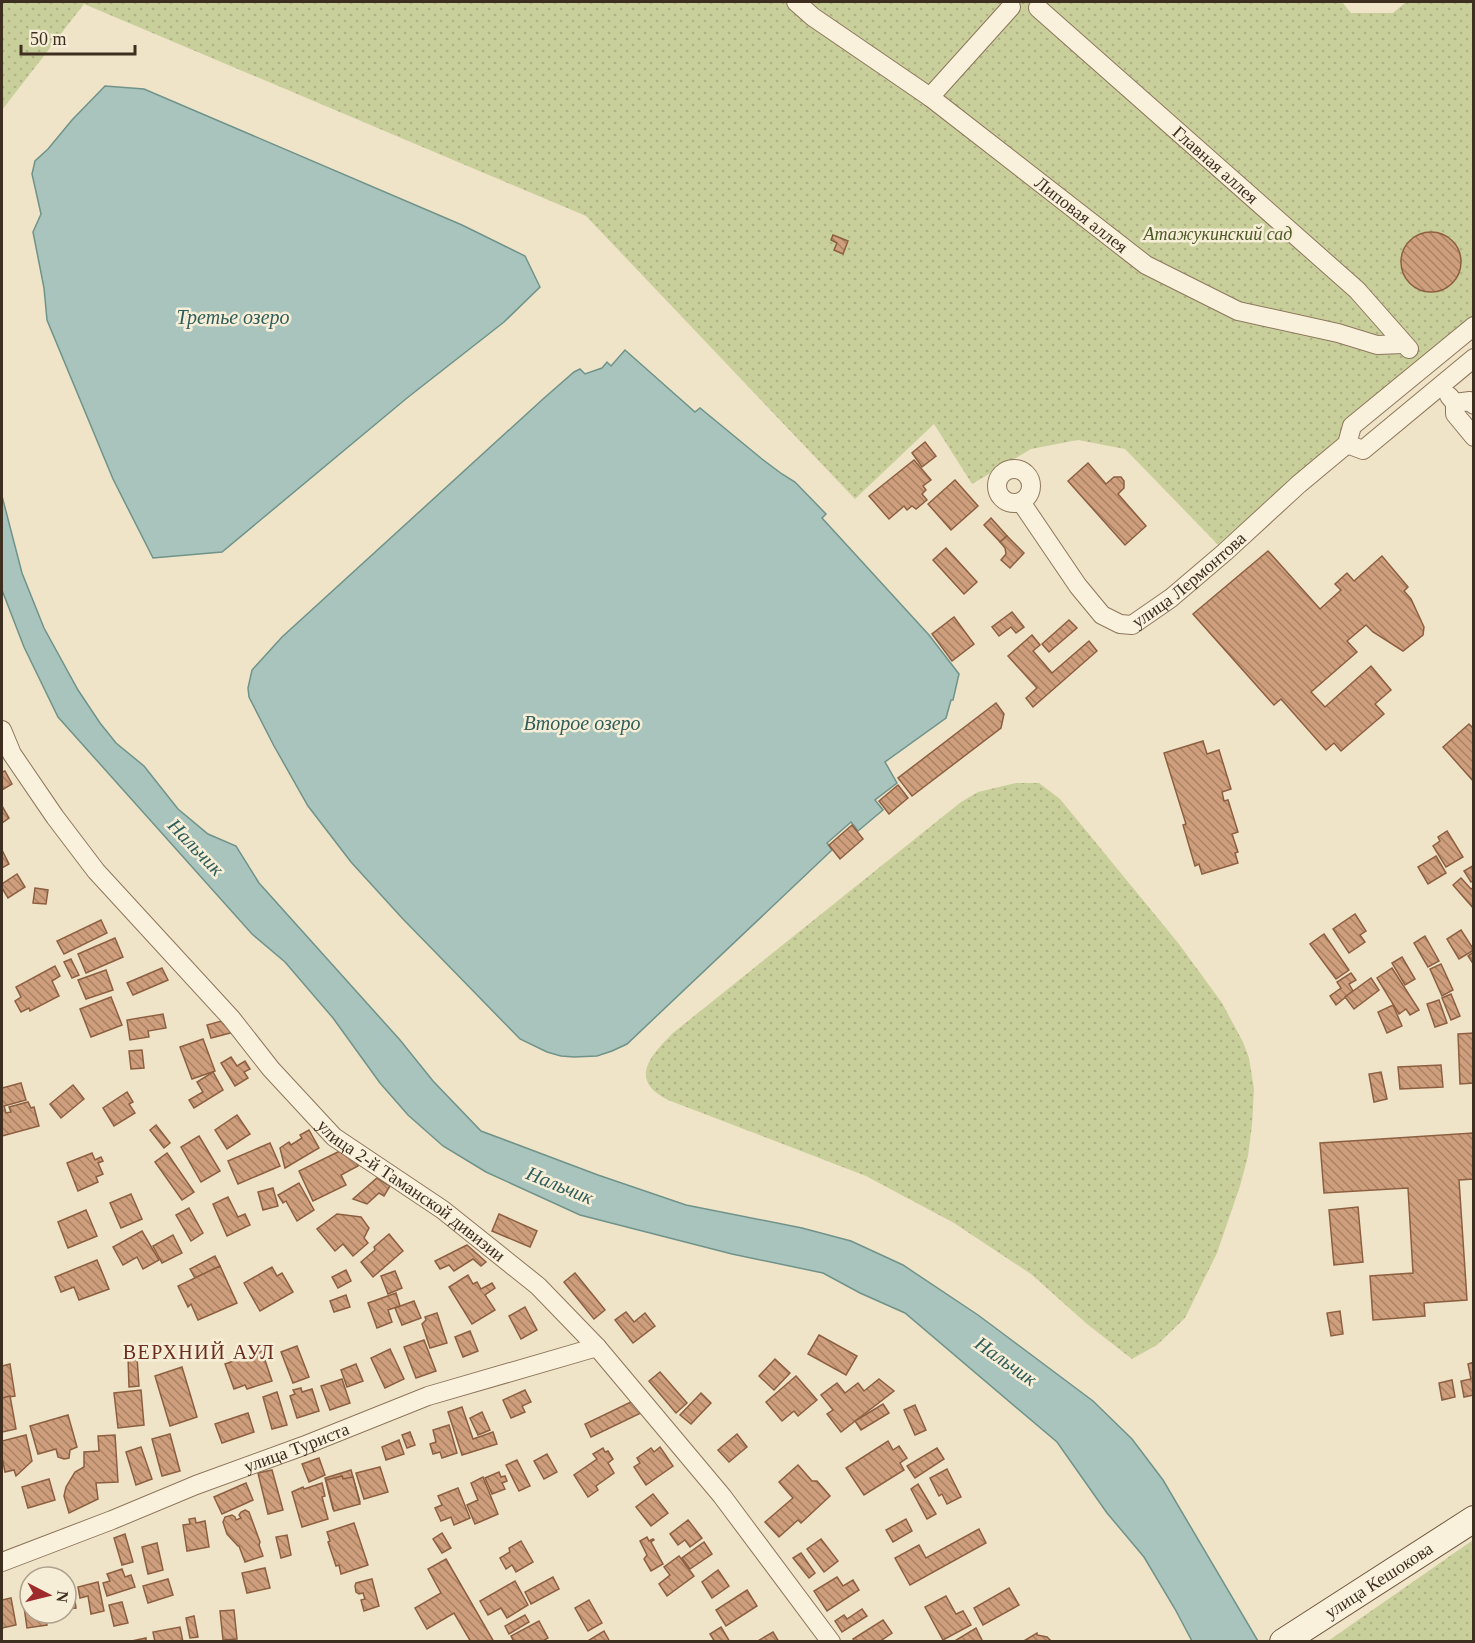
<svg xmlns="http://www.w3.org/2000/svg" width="1475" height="1643" font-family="'Times New Roman',serif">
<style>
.grass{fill:url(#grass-dots)}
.water{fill:#a9c4bc;stroke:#6f938a;stroke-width:1.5}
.building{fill:url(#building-back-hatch);stroke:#8d5f41;stroke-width:1.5}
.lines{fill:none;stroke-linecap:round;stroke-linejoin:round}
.street-casing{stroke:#8d765c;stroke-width:20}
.secondary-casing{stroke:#6f573f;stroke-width:28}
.street{stroke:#faf1dc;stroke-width:18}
.secondary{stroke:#faf1dc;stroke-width:26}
.labels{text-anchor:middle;stroke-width:5;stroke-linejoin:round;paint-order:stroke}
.street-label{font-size:18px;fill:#3d2e20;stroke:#f7eed8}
.park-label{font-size:18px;font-style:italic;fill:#4d5a26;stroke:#f7eed8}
.water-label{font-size:20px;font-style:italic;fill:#2f5d5a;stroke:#f7eed8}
.neighbourhood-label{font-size:20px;letter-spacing:1.5px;fill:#6b2e1e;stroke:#f7eed8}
</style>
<defs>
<pattern id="grass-dots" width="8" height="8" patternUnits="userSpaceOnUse" patternTransform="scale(1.5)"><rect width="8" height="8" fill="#c9cf9b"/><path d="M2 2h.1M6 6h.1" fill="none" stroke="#aeb285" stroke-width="1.8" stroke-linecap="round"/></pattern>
<pattern id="building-back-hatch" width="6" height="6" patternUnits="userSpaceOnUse" patternTransform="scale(1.5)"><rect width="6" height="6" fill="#cf9f7d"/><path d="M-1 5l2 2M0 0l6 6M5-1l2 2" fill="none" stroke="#a98266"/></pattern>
</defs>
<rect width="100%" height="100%" fill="#f0e4c8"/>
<g class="grass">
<path d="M2 2H1342L1351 13H1393L1406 2H1473V326L1352 426 1347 444 1225 552 1125 449 1078 440 1031 449 972 484 934 424 855 499 586 216 84 4 2 110Z"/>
<path d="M1016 783H1039L1060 799 1179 944 1222 1003 1243 1042 1249 1058 1254 1089 1252 1125 1248 1156 1240 1186 1217 1253 1185 1318 1157 1345 1132 1359 1087 1324 1031 1274 954 1223 866 1176 668 1100C628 1080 650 1056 673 1033L961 802 978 792Z"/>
<path d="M1473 1540V1641H1328Z"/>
</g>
<g class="water">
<path d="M105 86 144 89 462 225 525 256 540 287 504 322 407 398 222 552 153 558 113 479 47 320 44 288 33 232 41 214 32 174 35 161 48 149 72 120Z"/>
<path d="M625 350 695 412 700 408 762 459 782 474 795 482 826 514 822 518 929 635 959 674 953 700H951L946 718 885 762 897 783 875 800 883 810 858 831 851 822 827 843 832 850 627 1044 612 1051 597 1056 574 1057 561 1056 547 1052 520 1039 402 918 351 862 308 806 274 746 249 697 248 688 252 670 282 637 543 399 574 372 580 369 585 374 602 368 607 362 611 366Z"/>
<path d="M2 496 22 573 44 628 78 690 100 723 116 743 144 766 178 809 208 834 236 846 259 883 400 1040 433 1081 481 1131 598 1175 686 1205 802 1228 851 1241 903 1265 978 1315 1093 1401 1132 1439 1163 1480 1258 1641H1192L1175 1609 1144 1557 1107 1513 1057 1442 905 1313 860 1293 823 1273 732 1254 580 1215 486 1172 443 1146 408 1115 380 1083 333 1018 285 962 252 934 58 717 24 647 2 590Z"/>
</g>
<g class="building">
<circle cx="1431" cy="262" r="30"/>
<path d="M833 235 848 241 843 254 834 250 837 243 831 240Z"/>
<path d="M925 442 936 456 922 467 912 453Z"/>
<path d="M914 460 931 480 923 486 926 490 922 494 927 500 916 509 912 506 907 510 904 506 889 519 869 496Z"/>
<path d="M1088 463 1106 484 1114 477H1121L1124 481V488L1118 494 1146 526 1125 545 1068 481Z"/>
<path d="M955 480 978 506 951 530 928 504Z"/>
<path d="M991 518 1007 536 1000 542 984 525Z"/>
<path d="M1007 536 1024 553 1010 568 1001 560 1006 554 1005 548 1000 542Z"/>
<path d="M946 548 977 582 964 594 933 560Z"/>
<path d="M1268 551 1320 609 1341 590 1335 584 1347 573 1354 581 1382 556 1408 587 1404 591 1411 599 1424 627 1423 635 1403 651 1373 632 1366 625 1347 641 1357 652 1311 692 1325 707 1371 666 1391 690 1375 704 1384 714 1341 751 1334 743 1326 750 1281 699 1274 705 1193 614Z"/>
<path d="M1012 612 1024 627 1016 633 1011 627 999 636 992 627Z"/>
<path d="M954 617 974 644 952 661 932 634Z"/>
<path d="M1069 620 1077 628 1049 652 1042 644Z"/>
<path d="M1032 635 1040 645 1033 651 1052 673 1089 641 1097 651 1033 707 1026 698 1037 688 1008 656Z"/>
<path d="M996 703 1004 714 1001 728 912 796 898 778Z"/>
<path d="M1469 724 1474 729V782L1443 747Z"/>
<path d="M1203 741 1207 754 1219 750 1231 789 1222 792 1224 801 1228 800 1238 832 1232 834 1238 852 1235 853 1238 863 1202 874 1199 864 1195 866 1183 825 1186 824 1164 753Z"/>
<path d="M5 771 12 784 2 790V772Z"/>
<path d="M898 785 908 798 889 814 879 801Z"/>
<path d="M2 806 9 818 2 823Z"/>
<path d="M852 825 863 839 840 859 829 845Z"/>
<path d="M1447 831 1463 857 1446 867 1433 846 1440 841 1438 837Z"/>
<path d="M2 850 9 864 2 868Z"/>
<path d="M1436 856 1446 873 1428 884 1418 867Z"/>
<path d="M1474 865V880L1471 882 1464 871Z"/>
<path d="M17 874 25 887 8 898 2 888V884Z"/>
<path d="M1461 878 1471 889 1474 887V909L1453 885Z"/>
<path d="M35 888 48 890 46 904 33 903Z"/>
<path d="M1355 914 1366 931 1360 935 1365 942 1349 953 1333 929Z"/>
<path d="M101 920 107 933 64 954 57 941Z"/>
<path d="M1461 930 1474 950 1459 959 1447 939Z"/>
<path d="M1324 934 1349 970 1336 979 1310 944Z"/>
<path d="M1425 936 1439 961 1428 967 1414 943Z"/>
<path d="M115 938 123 957 86 973 78 954Z"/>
<path d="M1474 952V965L1468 956Z"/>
<path d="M1402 957 1415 979 1405 985 1392 963Z"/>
<path d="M71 959 79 975 72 978 64 962Z"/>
<path d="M1441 964 1453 990 1442 996 1430 969Z"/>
<path d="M55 966 60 976 52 981 59 996 30 1011 29 1008 21 1012 15 1001 21 997 16 987Z"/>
<path d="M162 968 168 980 133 995 127 983Z"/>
<path d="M1392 968 1419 1010 1410 1015 1406 1009 1399 1014 1377 978Z"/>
<path d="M106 970 113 990 86 999 78 980Z"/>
<path d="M1351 973 1356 980 1349 984 1353 991 1336 1005 1330 996 1341 988 1337 982Z"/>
<path d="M1371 978 1379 990 1354 1009 1345 997Z"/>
<path d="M1451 994 1460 1016 1451 1020 1442 998Z"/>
<path d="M111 997 122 1025 91 1037 80 1009Z"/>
<path d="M1439 1000 1447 1023 1435 1027 1427 1004Z"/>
<path d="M1393 1005 1402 1026 1387 1033 1378 1012Z"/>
<path d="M163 1014 166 1028 148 1031 149 1037 130 1040 127 1020Z"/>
<path d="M225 1020 234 1032 211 1038 207 1025Z"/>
<path d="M1474 1033V1083L1460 1084 1458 1034Z"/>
<path d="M203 1039 215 1071 192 1079 180 1047Z"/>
<path d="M142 1050 144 1068 131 1069 129 1051Z"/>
<path d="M231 1057 237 1066 245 1061 250 1069 244 1072 248 1078 235 1086 221 1063Z"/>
<path d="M1441 1065 1443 1087 1400 1089 1398 1067Z"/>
<path d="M213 1072 223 1090 194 1108 189 1100 203 1092 197 1082Z"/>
<path d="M1381 1072 1387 1099 1374 1102 1369 1074Z"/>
<path d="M21 1083 26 1100 4 1106 6 1113 11 1112 9 1107 28 1102 31 1108 34 1107 39 1126 2 1136V1088Z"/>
<path d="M73 1085 84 1099 61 1118 50 1104Z"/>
<path d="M127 1092 133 1102 129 1104 135 1113 114 1126 103 1108Z"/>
<path d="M237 1115 250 1134 227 1149 215 1130Z"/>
<path d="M156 1125 170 1143 164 1148 150 1130Z"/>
<path d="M309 1130 319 1148 285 1168 280 1148 289 1142 291 1145 302 1138 300 1135Z"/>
<path d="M1473 1133 1474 1179 1459 1180 1467 1300 1424 1303 1425 1316 1373 1320 1370 1276 1413 1273 1408 1188 1324 1193 1320 1143Z"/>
<path d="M199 1136 220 1171 201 1182 181 1147Z"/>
<path d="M270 1143 280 1166 238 1184 228 1161Z"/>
<path d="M342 1150 354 1159 358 1166 341 1175 346 1185 313 1201 299 1171Z"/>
<path d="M92 1153 95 1160 101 1157 103 1161 98 1163 103 1174 96 1177 98 1182 78 1191 67 1163Z"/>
<path d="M167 1153 194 1192 182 1200 155 1162Z"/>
<path d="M377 1178 390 1186 384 1196 379 1193 367 1204 353 1199Z"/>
<path d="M299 1183 314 1210 297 1221 286 1201 283 1203 278 1195Z"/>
<path d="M273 1188 278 1206 263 1210 258 1192Z"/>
<path d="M131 1194 142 1219 121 1228 110 1203Z"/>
<path d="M228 1197 238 1217 245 1214 250 1225 227 1236 213 1204Z"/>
<path d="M1358 1207 1363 1262 1334 1265 1329 1210Z"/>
<path d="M189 1208 203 1233 191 1241 176 1215Z"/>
<path d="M86 1210 97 1236 68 1248 58 1222Z"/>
<path d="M337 1214 361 1217 369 1228 364 1238 368 1243 353 1256 343 1244 335 1251 317 1229Z"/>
<path d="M499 1214 537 1231 530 1247 492 1231Z"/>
<path d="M142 1231 159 1260 143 1269 137 1257 123 1265 113 1247Z"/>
<path d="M389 1234 403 1251 373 1277 361 1262 375 1250 374 1247Z"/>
<path d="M173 1235 182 1253 162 1263 153 1246Z"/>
<path d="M467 1245 486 1262 481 1266 473 1259 454 1271 449 1265 440 1269 435 1261Z"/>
<path d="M215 1256 220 1266 195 1278 190 1269Z"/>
<path d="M97 1260 109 1289 79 1300 74 1287 61 1292 55 1277Z"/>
<path d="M220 1266 237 1303 198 1320 191 1304 188 1307 178 1286Z"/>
<path d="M272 1267 277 1276 282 1273 293 1292 260 1311 244 1283Z"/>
<path d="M346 1270 351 1281 338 1288 332 1277Z"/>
<path d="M395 1271 402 1288 388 1294 381 1276Z"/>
<path d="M575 1273 605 1310 594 1319 564 1282Z"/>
<path d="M468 1275 473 1284 477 1282 481 1289 492 1283 495 1288 485 1295 495 1310 472 1324 449 1287Z"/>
<path d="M396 1293 400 1306 388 1310 392 1322 377 1328 368 1303Z"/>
<path d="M346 1295 350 1307 334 1312 330 1301Z"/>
<path d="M414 1301 421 1318 402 1325 395 1308Z"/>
<path d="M525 1307 537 1330 521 1339 509 1316Z"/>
<path d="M1340 1311 1343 1334 1331 1336 1327 1313Z"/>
<path d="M626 1312 634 1322 645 1313 655 1326 633 1343 615 1320Z"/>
<path d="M437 1313 447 1343 430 1348 422 1324 426 1320 425 1317Z"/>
<path d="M470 1331 478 1351 463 1357 455 1337Z"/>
<path d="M819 1335 857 1356 846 1375 808 1354Z"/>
<path d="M424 1340 436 1371 416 1378 404 1347Z"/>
<path d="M297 1346 309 1377 293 1383 281 1352Z"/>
<path d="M390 1349 404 1379 385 1388 371 1358Z"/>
<path d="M262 1351 272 1381 247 1389 245 1385 234 1389 225 1364Z"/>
<path d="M128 1357H137L139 1386 129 1387Z"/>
<path d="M775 1359 790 1373 774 1390 759 1376Z"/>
<path d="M1474 1362V1395L1464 1397 1461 1381 1471 1379 1468 1364Z"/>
<path d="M10 1364 15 1396 2 1398V1366Z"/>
<path d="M356 1364 363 1381 347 1387 341 1370Z"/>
<path d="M182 1367 197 1417 170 1426 155 1376Z"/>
<path d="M660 1372 687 1403 676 1413 649 1381Z"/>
<path d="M796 1376 817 1400 798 1416 794 1411 782 1421 766 1402Z"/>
<path d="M342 1379 350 1403 330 1410 321 1386Z"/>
<path d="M879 1379 894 1391 841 1432 827 1414 833 1410 821 1395 837 1383 845 1393 858 1383 864 1391Z"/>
<path d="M1452 1380 1455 1397 1442 1400 1439 1383Z"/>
<path d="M301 1388 302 1392 312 1389 319 1411 297 1418 290 1396 295 1394 293 1390Z"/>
<path d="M141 1390 144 1425 118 1428 114 1393Z"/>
<path d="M525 1390 531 1402 522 1406 525 1412 511 1418 503 1400Z"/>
<path d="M277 1392 287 1425 272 1429 263 1397Z"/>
<path d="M701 1393 711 1403 691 1424 680 1415Z"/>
<path d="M10 1396 16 1429 2 1432V1398Z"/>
<path d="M635 1400 641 1413 591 1437 585 1424Z"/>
<path d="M883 1404 889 1413 861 1430 855 1421Z"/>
<path d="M915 1405 926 1430 915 1435 904 1410Z"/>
<path d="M462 1407 473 1439 493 1432 497 1444 462 1455 448 1412Z"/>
<path d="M482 1412 490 1430 478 1435 470 1418Z"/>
<path d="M248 1413 254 1432 222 1443 215 1424Z"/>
<path d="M68 1415 77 1447 70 1450 69 1458 64 1459 58 1457 56 1449 38 1454 30 1426Z"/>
<path d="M449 1425 457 1453 442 1458 440 1452 433 1454 430 1444 436 1442 433 1430Z"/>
<path d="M410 1432 415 1445 407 1448 402 1435Z"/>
<path d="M170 1434 180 1471 162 1476 152 1439Z"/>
<path d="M737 1434 747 1447 729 1462 718 1450Z"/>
<path d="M26 1435 32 1461 16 1476 14 1470 5 1472 2 1457V1441Z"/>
<path d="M115 1435 118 1482 96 1483 98 1499 69 1513 64 1496 66 1487 75 1472 84 1467V1452L99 1451 98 1436Z"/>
<path d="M399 1440 404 1454 386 1460 382 1447Z"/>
<path d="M888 1441 893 1450 899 1446 907 1458 900 1463 904 1470 864 1495 846 1468Z"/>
<path d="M141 1447 152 1479 136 1485 126 1452Z"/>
<path d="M660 1447 673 1466 646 1485 634 1467 640 1463 637 1458 651 1448 654 1452Z"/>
<path d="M603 1448 605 1452 608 1451 613 1459 608 1463 614 1473 596 1486 598 1490 588 1497 574 1475 597 1459 593 1454Z"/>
<path d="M937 1448 944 1459 915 1478 907 1466Z"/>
<path d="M547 1454 557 1472 544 1479 534 1461Z"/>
<path d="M319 1458 325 1475 309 1482 302 1464Z"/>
<path d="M517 1460 530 1486 519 1491 506 1465Z"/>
<path d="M798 1465 812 1481H817L830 1496 801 1523 798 1520 779 1537 765 1522 793 1498 779 1482Z"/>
<path d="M380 1467 388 1492 364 1499 356 1473Z"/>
<path d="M947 1469 961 1497 947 1504 942 1494 939 1496 930 1478Z"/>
<path d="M272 1470 283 1510 268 1514 258 1473Z"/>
<path d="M351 1470 360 1502 333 1509 325 1478Z"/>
<path d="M499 1472 501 1477 505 1476 507 1481 502 1483 505 1489 492 1494 485 1478Z"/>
<path d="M342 1476 343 1479 353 1477 360 1504 334 1511 326 1480Z"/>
<path d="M483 1477 498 1514 475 1524 467 1505 478 1500 471 1483Z"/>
<path d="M49 1479 55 1500 28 1508 22 1487Z"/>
<path d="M246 1483 253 1500 222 1514 214 1497Z"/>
<path d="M322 1483 325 1496 322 1497 328 1519 302 1527 292 1492 303 1487 304 1489Z"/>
<path d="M918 1484 936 1514 927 1519 911 1489Z"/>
<path d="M458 1488 470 1518 454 1525 451 1517 441 1521 435 1508 442 1505 438 1496Z"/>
<path d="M653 1494 668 1513 651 1526 636 1507Z"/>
<path d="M245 1510 249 1512 260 1542 259 1545 263 1556 245 1562 239 1546H238L227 1534 223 1522 225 1517 232 1515 235 1517 236 1520 241 1518 239 1515 241 1512Z"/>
<path d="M195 1518 196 1523 205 1521 209 1547 187 1551 183 1525 190 1524 189 1519Z"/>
<path d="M906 1519 912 1531 893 1542 886 1530Z"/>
<path d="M688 1520 702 1538 690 1547 685 1540 678 1545 670 1534Z"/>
<path d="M354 1523 368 1565 341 1574 339 1565 336 1566 328 1542 330 1541 327 1532Z"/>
<path d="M979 1529 986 1543 910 1585 895 1558 919 1545 926 1558Z"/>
<path d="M442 1533 451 1548 442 1553 433 1539Z"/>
<path d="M125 1534 133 1562 122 1565 114 1538Z"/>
<path d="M287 1535 291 1555 281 1558 276 1537Z"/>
<path d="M647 1537 649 1541 653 1539 654 1540 651 1542 663 1564 651 1571 644 1559 647 1555 640 1541Z"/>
<path d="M821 1539 838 1561 824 1572 807 1549Z"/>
<path d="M521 1541 533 1562 516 1572 512 1565 506 1569 500 1558 510 1552 509 1548Z"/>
<path d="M704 1542 712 1554 690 1569 682 1558Z"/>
<path d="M157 1543 163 1570 148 1574 142 1547Z"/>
<path d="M801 1553 815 1573 809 1578 793 1558Z"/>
<path d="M679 1556 694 1576 667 1596 659 1584 670 1575 664 1567Z"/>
<path d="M446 1559 494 1642H471L454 1613 427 1629 415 1608 441 1593 428 1569Z"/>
<path d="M265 1568 270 1588 247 1593 242 1573Z"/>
<path d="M122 1569 125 1577 131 1575 135 1587 107 1596 103 1583 110 1581 107 1574Z"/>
<path d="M718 1570 729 1586 712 1598 702 1582Z"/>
<path d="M553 1577 559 1589 531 1604 525 1592Z"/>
<path d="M837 1577 843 1586 853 1580 859 1590 827 1611 814 1591Z"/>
<path d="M168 1579 173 1595 148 1603 143 1586Z"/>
<path d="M372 1579 379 1606 364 1611 361 1600 365 1599 363 1593 359 1594 356 1592 355 1586 356 1583Z"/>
<path d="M515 1581 528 1605 507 1618 501 1608 488 1615 480 1601Z"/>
<path d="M98 1582 104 1611 91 1614 88 1596 80 1598 78 1587Z"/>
<path d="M73 1586 76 1608 66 1609V1588Z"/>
<path d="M1009 1588 1019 1605 983 1625 974 1608Z"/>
<path d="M747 1590 757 1606 726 1626 716 1610Z"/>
<path d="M946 1596 956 1614 963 1611 971 1625 943 1640 925 1607Z"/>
<path d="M11 1598 16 1625 2 1628V1600Z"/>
<path d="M30 1599V1613H46L47 1625 27 1628 23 1600Z"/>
<path d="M589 1600 602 1623 588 1631 575 1608Z"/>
<path d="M122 1602 128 1623 114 1626 109 1605Z"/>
<path d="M862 1609 867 1616 842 1632 835 1621 844 1615 847 1619Z"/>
<path d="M234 1610 237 1639 223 1640 220 1611Z"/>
<path d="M525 1615 529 1622 509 1634 505 1626Z"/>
<path d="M194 1616 198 1637 190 1638 186 1618Z"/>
<path d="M883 1620 892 1633 879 1642H855L853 1639Z"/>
<path d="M539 1621 548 1638 541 1642H514L511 1636Z"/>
<path d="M180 1627 183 1642H155L153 1632Z"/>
<path d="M721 1627 730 1642H715L710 1634Z"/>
<path d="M976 1628 983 1642H953Z"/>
<path d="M604 1631 610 1642H586Z"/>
<path d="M773 1632 779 1642H756Z"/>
<path d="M1037 1633V1635L1047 1637 1052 1642H1022Z"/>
<path d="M146 1638V1642H127Z"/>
</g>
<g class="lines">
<g class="street-casing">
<g id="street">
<path id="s1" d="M796 2 813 17 930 97 1146 265 1238 311 1338 333 1377 345 1404 344"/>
<path id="s2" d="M1038 8 1357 290 1409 349"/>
<path d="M930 97 1011 7"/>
<path d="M1449 396 1455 403V414L1474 437"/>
<path d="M1455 403 1470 401 1474 405"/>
<path d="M1347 444 1363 450 1474 358"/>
<circle cx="1014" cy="486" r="17"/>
<path id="s3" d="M1021 502 1078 586 1102 615 1120 624 1132 625 1171 598 1225 552 1299 484 1347 444 1352 426 1474 326"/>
<path id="s4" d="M2 730 12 754 55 817 96 871 231 1018 271 1069 334 1137 443 1210 538 1286 597 1347 722 1496 831 1642"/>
<path id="s5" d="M2 1562 112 1520 196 1485 303 1446 428 1396 597 1347"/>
</g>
</g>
<g class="secondary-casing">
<g id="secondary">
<path id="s6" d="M1283 1642 1474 1519"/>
</g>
</g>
<use href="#street" class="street"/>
<use href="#secondary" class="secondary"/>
</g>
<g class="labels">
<g class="street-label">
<text dy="6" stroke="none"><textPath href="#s2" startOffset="237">Главная аллея</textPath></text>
<text dy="6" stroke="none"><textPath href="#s1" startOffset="356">Липовая аллея</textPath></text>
<text dy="6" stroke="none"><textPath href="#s3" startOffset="244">улица Лермонтова</textPath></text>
<text dy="6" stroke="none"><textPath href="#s4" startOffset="621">улица 2-й Таманской дивизии</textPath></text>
<text dy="6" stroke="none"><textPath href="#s5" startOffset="316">улица Туриста</textPath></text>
<text dy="6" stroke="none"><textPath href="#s6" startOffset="114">улица Кешокова</textPath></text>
</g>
<g class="park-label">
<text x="1218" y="240">Атажукинский сад</text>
</g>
<g class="water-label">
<text x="233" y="324">Третье озеро</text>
<text x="582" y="730">Второе озеро</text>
<text transform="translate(196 847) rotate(46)" y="7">Нальчик</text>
<text transform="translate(560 1185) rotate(22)" y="7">Нальчик</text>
<text transform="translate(1006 1361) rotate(35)" y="7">Нальчик</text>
</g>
<g class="neighbourhood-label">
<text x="199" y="1359">ВЕРХНИЙ АУЛ</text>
</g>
</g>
<rect width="1475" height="1643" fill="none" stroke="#3d2e20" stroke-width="6"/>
<g transform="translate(48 1595) rotate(97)"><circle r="28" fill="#f7eed8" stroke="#ada18e" stroke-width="1.5"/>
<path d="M0-4.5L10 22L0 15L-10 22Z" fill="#9e2a2b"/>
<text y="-9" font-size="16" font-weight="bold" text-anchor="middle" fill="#3d2e20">N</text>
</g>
<path d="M21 45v9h114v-9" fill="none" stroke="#3d2e20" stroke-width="3"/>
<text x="30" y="45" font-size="18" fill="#3d2e20" stroke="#f7eed8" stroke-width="4.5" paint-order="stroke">50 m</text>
</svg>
